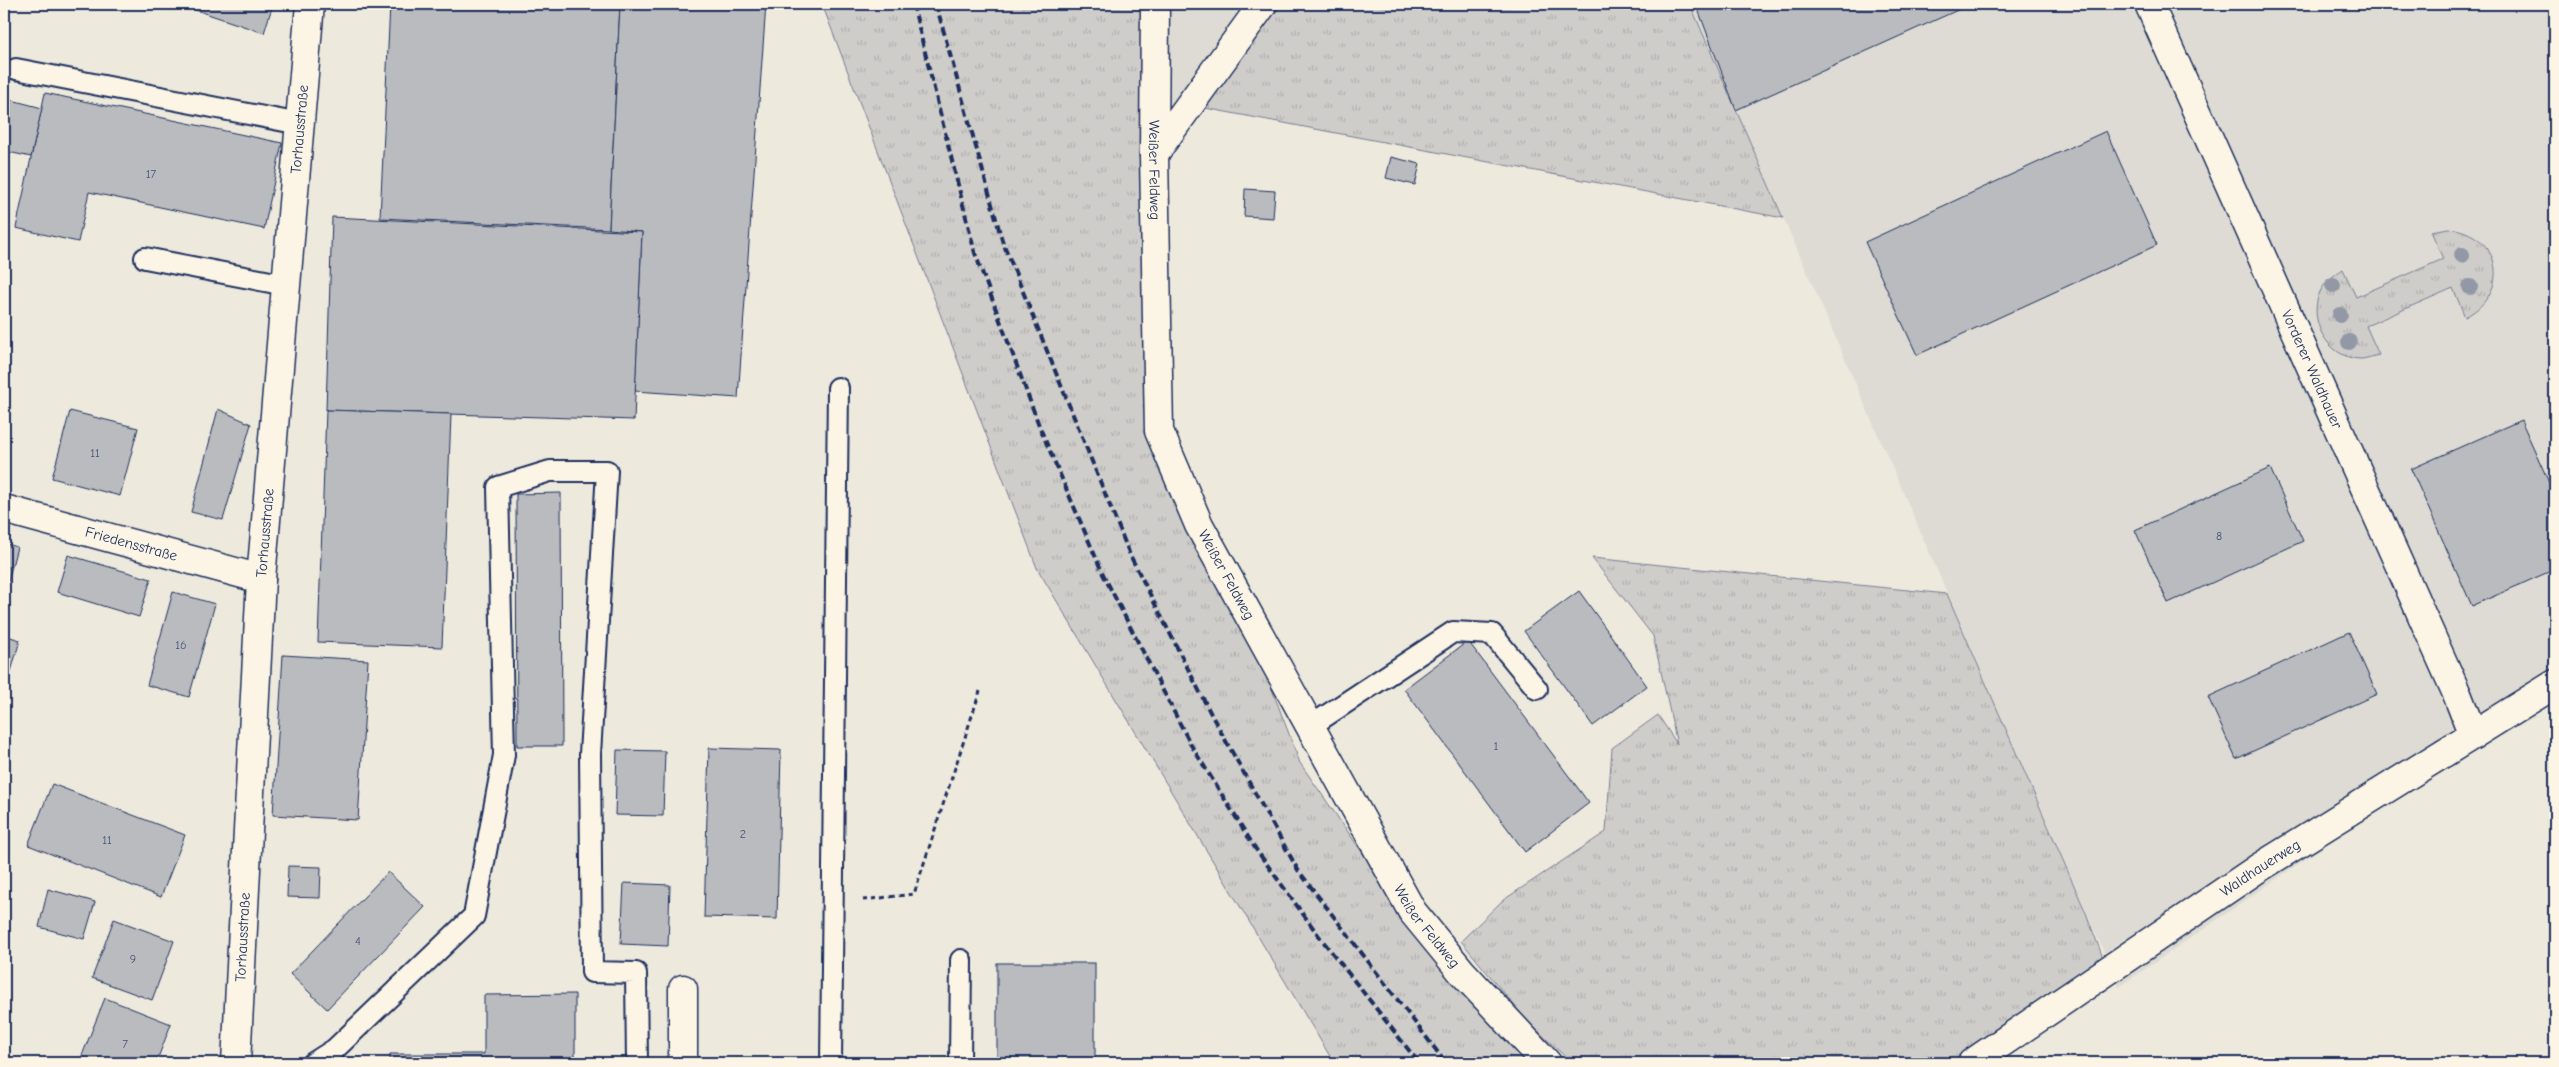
<svg xmlns="http://www.w3.org/2000/svg" width="2559" height="1067" font-family="'Comic Neue',sans-serif">
<style>
.built{fill:#dedbd4}
.grass{fill:url(#grass-tufts);stroke:#757e94}
.building{fill:#babbbe;stroke:#1b2f5e}
.lines{fill:none;stroke-linecap:round;stroke-linejoin:round}
.service-casing{stroke:#1b2f5e;stroke-width:24}
.minor-casing{stroke:#1b2f5e;stroke-width:31}
.path{stroke:#1b2f5e;stroke-width:3;stroke-dasharray:5 4;stroke-linecap:butt}
.service{stroke:#fcf5e5;stroke-width:20}
.minor{stroke:#fcf5e5;stroke-width:28}
.rail{stroke:#1b2f5e;stroke-width:4;stroke-dasharray:8 4;stroke-linecap:butt}
.tree{fill:#9398a6}
.labels{text-anchor:middle;stroke-width:4;stroke-linejoin:round;paint-order:stroke}
.number-label{font-size:12px;fill:#435276}
.street-label{font-size:15px;fill:#1b2f5e;stroke:#fcf5e5}
</style>
<defs>
<pattern id="grass-tufts" width="24" height="20" patternUnits="userSpaceOnUse" patternTransform="scale(1.25)"><rect width="24" height="20" fill="#cfcdca"/><path d="M3 7l-1-3M5 7V3M7 7l1-3M15 17l-1-3M17 17v-4M19 17l1-3" fill="none" stroke="#b1b0b0"/></pattern>
</defs>
<rect width="100%" height="100%" fill="#eee9dd"/>
<filter id="ink" filterUnits="userSpaceOnUse"><feTurbulence type="fractalNoise" baseFrequency=".02" numOctaves="2"/><feDisplacementMap in="SourceGraphic" scale="10" xChannelSelector="R" yChannelSelector="G"/><feConvolveMatrix kernelMatrix="1 2 1 2 8 2 1 2 1" color-interpolation-filters="sRGB"/></filter>
<g filter="url(#ink)">
<g class="built">
<path d="M1156 4H1292L1154 154Z"/>
<path d="M1690 4H2555V688L2119 987Z"/>
</g>
<g class="grass">
<path d="M822 4H1156L1159 431 1208 521 1300 763 1403 911 1531 1063H1334L1037 568Z"/>
<path d="M1263 4H1690L1783 218 1189 105Z"/>
<path d="M2449 228C2502 234 2512 293 2465 317L2453 288 2366 326 2379 355C2373 356 2366 359 2360 359 2327 358 2306 318 2321 290 2327 280 2334 275 2343 269L2356 297 2443 259 2431 231Z"/>
<path d="M1592 558 1947 594 2086 913 2108 971 1972 1063H1572L1528 1022 1461 941 1502 901 1606 832 1612 748 1658 715 1677 744 1653 636Z"/>
</g>
<g class="building">
<path d="M178 4H273L264 33Z"/>
<path d="M390 4H620L609 229 380 218Z"/>
<path d="M620 4H766L738 398 635 391 642 232 609 229Z"/>
<path d="M1696 4H1971L1736 110Z"/>
<path d="M45 93 282 143 264 229 89 192 78 242 16 228Z"/>
<path d="M4 98 42 108 31 157 4 151Z"/>
<path d="M2106 131 2157 245 1917 355 1865 242Z"/>
<path d="M1391 157 1420 164 1415 185 1386 178Z"/>
<path d="M1245 189 1275 191 1273 218 1244 216Z"/>
<path d="M332 217 642 232 634 420 326 410Z"/>
<path d="M218 409 251 424 223 520 191 512Z"/>
<path d="M326 410 451 414 442 647 318 642Z"/>
<path d="M70 411 138 428 120 496 52 478Z"/>
<path d="M2521 420 2555 496V569L2472 606 2411 469Z"/>
<path d="M2270 468 2303 541 2168 603 2135 530Z"/>
<path d="M561 493 562 746H517L516 494Z"/>
<path d="M4 543 17 547 4 597Z"/>
<path d="M68 555 151 579 139 617 57 592Z"/>
<path d="M1579 591 1647 686 1593 726 1524 631Z"/>
<path d="M173 592 215 604 189 697 147 685Z"/>
<path d="M2349 632 2377 694 2236 759 2208 697Z"/>
<path d="M4 635 20 640 4 696Z"/>
<path d="M1468 641 1589 803 1525 852 1404 689Z"/>
<path d="M283 655 368 660 358 820 273 815Z"/>
<path d="M709 748 781 750 777 919 704 917Z"/>
<path d="M617 750 665 751 663 816 615 815Z"/>
<path d="M52 784 185 835 161 897 28 845Z"/>
<path d="M288 866 321 867 320 898 287 897Z"/>
<path d="M388 872 425 907 327 1009 290 974Z"/>
<path d="M624 883 670 885 668 946 621 944Z"/>
<path d="M48 889 95 902 84 939 39 927Z"/>
<path d="M114 919 174 941 152 1000 92 978Z"/>
<rect x="997" y="963" width="98" height="100"/>
<path d="M575 994V1063H390V1054H484V995Z"/>
<path d="M105 998 171 1024 156 1063H79Z"/>
</g>
<g class="lines">
<g class="service-casing">
<g id="service">
<path d="M16 69 300 124"/>
<path d="M145 258 286 285"/>
<path d="M1309 727 1453 632 1492 634 1537 689"/>
<path d="M313 1063 335 1049 474 916 504 755 498 487 550 471H607L590 754 592 972 636 973 637 1063"/>
<path d="M831 1063 838 388"/>
<path d="M960 1063 961 960"/>
</g>
</g>
<g class="minor-casing">
<g id="minor">
<path id="s1" d="M1155 4 1154 154 1159 431 1199 525 1412 911 1462 972 1547 1063"/>
<path id="s2" d="M2149 4 2457 694 2473 735"/>
<path d="M1154 154 1263 4"/>
<path id="s3" d="M4 509 261 579"/>
<path d="M683 989V1063"/>
<path id="s4" d="M236 1063 261 579 310 4"/>
<path id="s5" d="M1972 1063 2257 869 2555 684"/>
</g>
</g>
<path class="path" d="M863 900 914 894 980 691"/>
<use href="#service" class="service"/>
<use href="#minor" class="minor"/>
<g class="rail">
<path d="M913 4 975 253 1040 428 1103 574 1191 745 1255 848 1319 936 1419 1063"/>
<path d="M936 4 1002 240 1130 555 1212 716 1298 870 1446 1063"/>
</g>
</g>
<g class="tree">
<circle cx="2462" cy="255" r="8"/>
<circle cx="2333" cy="285" r="8"/>
<circle cx="2470" cy="287" r="8"/>
<circle cx="2340" cy="315" r="8"/>
<circle cx="2349" cy="342" r="8"/>
</g>
</g>
<g class="labels">
<g class="number-label">
<text x="151" y="178">17</text>
<text x="95" y="457">11</text>
<text x="2219" y="540">8</text>
<text x="181" y="649">16</text>
<text x="1496" y="750">1</text>
<text x="743" y="838">2</text>
<text x="107" y="844">11</text>
<text x="358" y="945">4</text>
<text x="133" y="963">9</text>
<text x="125" y="1048">7</text>
</g>
<g class="street-label">
<text dy="5" stroke="none"><textPath href="#s4" startOffset="936">Torhausstraße</textPath></text>
<text dy="5" stroke="none"><textPath href="#s1" startOffset="166">Weißer Feldweg</textPath></text>
<text dy="5" stroke="none"><textPath href="#s2" startOffset="400">Vorderer Waldhauer</textPath></text>
<text dy="5" stroke="none"><textPath href="#s4" startOffset="531">Torhausstraße</textPath></text>
<text dy="5" stroke="none"><textPath href="#s3" startOffset="132">Friedensstraße</textPath></text>
<text dy="5" stroke="none"><textPath href="#s1" startOffset="586">Weißer Feldweg</textPath></text>
<text dy="5" stroke="none"><textPath href="#s5" startOffset="348">Waldhauerweg</textPath></text>
<text dy="5" stroke="none"><textPath href="#s1" startOffset="991">Weißer Feldweg</textPath></text>
<text dy="5" stroke="none"><textPath href="#s4" startOffset="126">Torhausstraße</textPath></text>
</g>
</g>
<rect width="2559" height="1067" fill="none" stroke="#fcf5e5" stroke-width="20"/>
<rect x="10" y="10" width="2539" height="1047" fill="none" stroke="#1b2f5e" stroke-width="2" filter="url(#ink)"/>
</svg>
